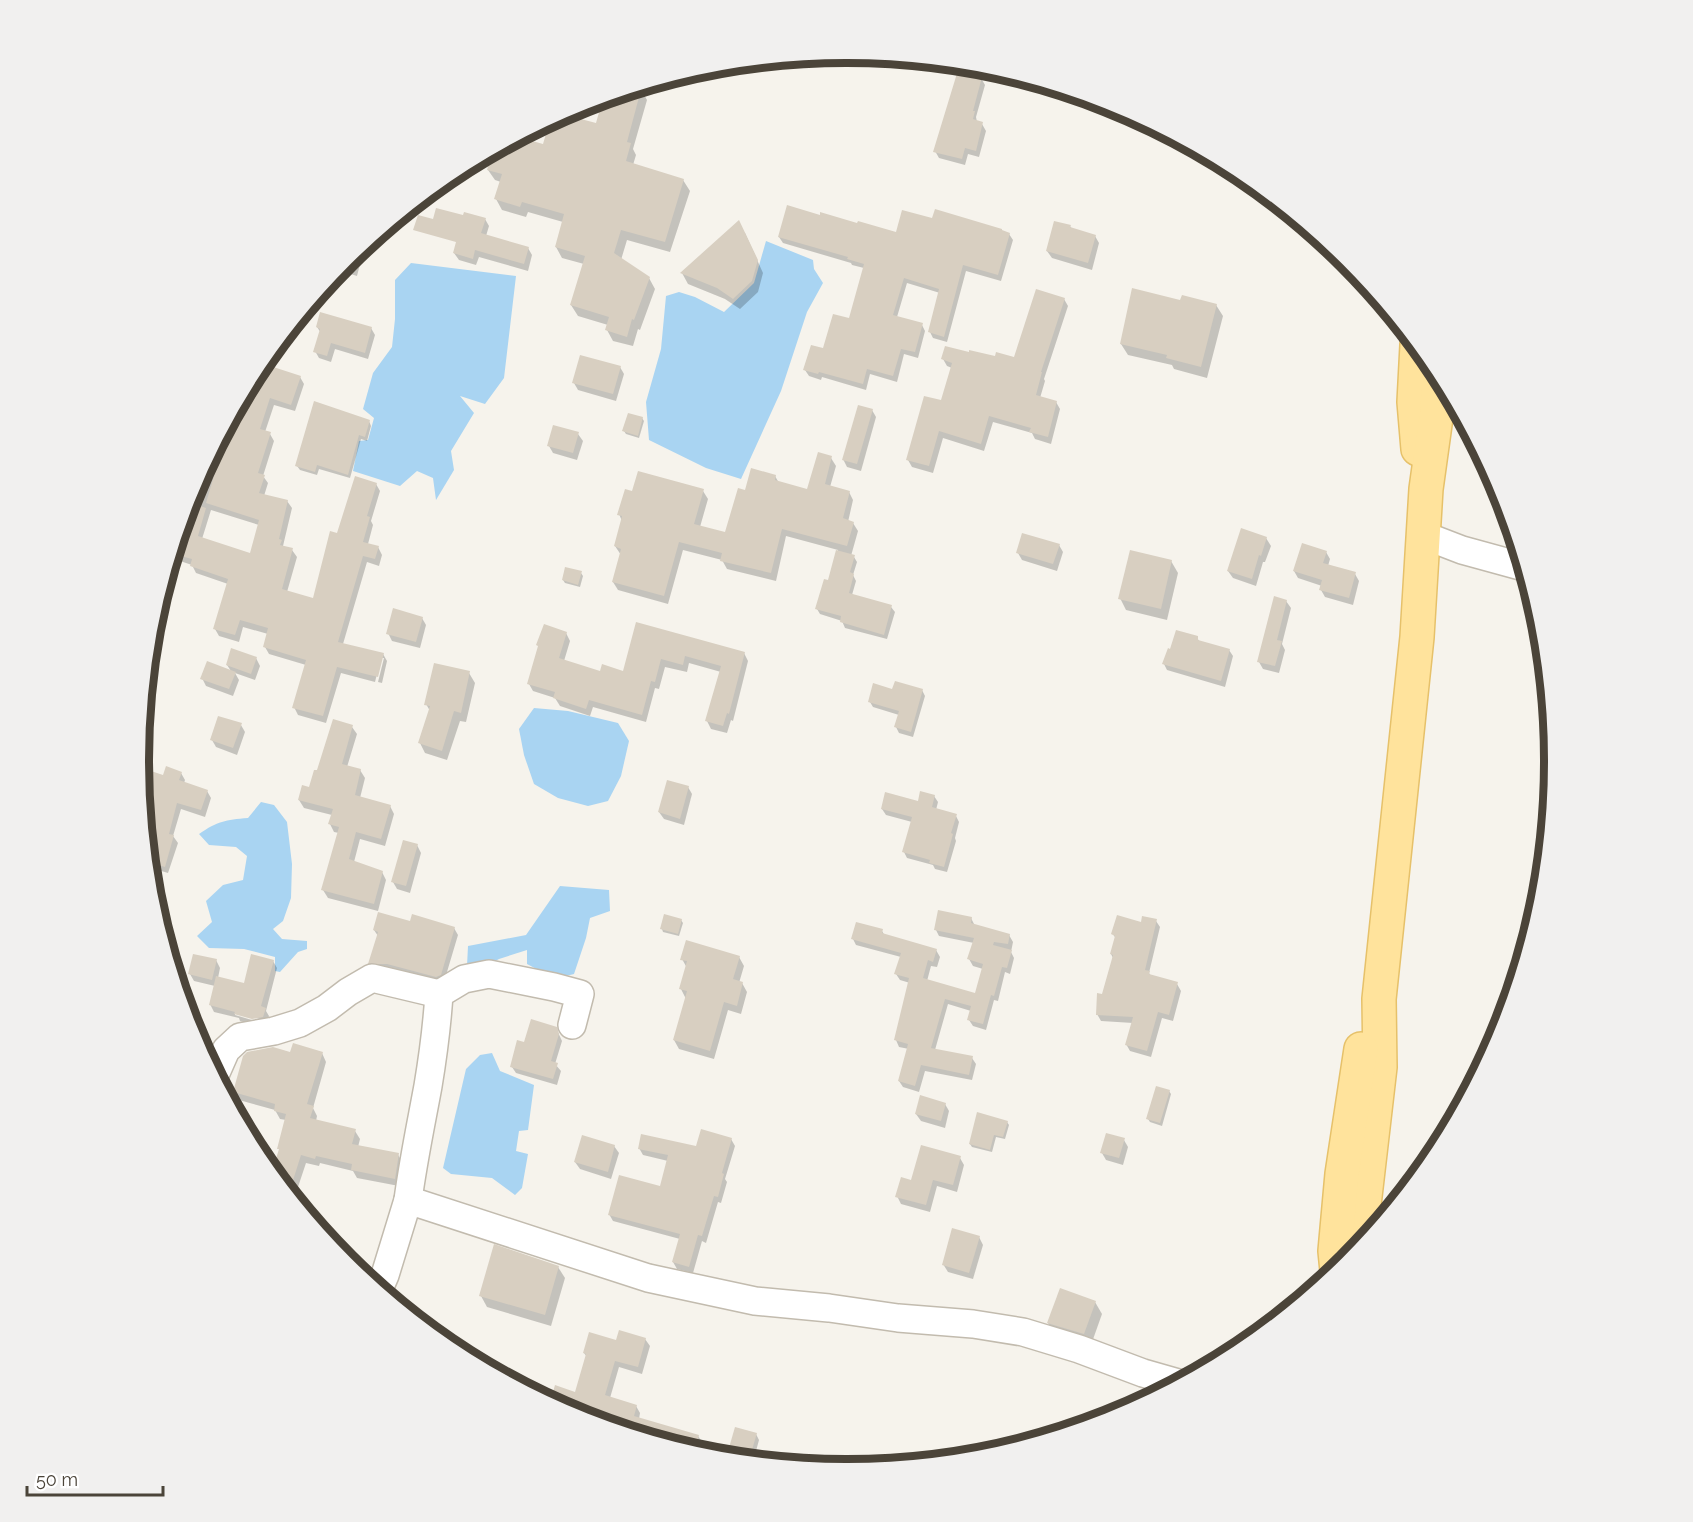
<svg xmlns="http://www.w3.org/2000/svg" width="1693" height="1522" font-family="Raleway,sans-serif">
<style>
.water{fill:#a9d4f2}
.shadow{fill:#0003;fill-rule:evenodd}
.building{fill:#d8cfc1}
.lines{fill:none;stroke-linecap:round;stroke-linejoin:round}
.minor-casing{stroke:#c2bbae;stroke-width:30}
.major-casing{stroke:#e6c16a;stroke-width:36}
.minor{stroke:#fff;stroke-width:27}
.major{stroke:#ffe39c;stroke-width:33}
.rim{fill:none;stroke:#4b4439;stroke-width:8}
</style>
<rect width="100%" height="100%" fill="#f6f3ec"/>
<g class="water">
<path d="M766 241 813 260 814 269 823 283 807 312 781 391 741 479 706 468 649 440 646 402 661 349 666 296 679 292 695 297 724 312 754 283Z"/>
<path d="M411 263 516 276 504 378 485 404 460 396 474 413 451 451 454 470 436 500 433 478 417 471 400 486 353 471 359 441 368 440 374 418 363 409 373 373 392 347 395 319V280Z"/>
<path d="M534 708 568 711 618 723 629 741 621 776 608 801 588 806 558 798 534 784 524 755 519 729Z"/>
<path d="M261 802 274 805 287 822 292 864 291 898 283 921 273 929 282 939 307 941V949L298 952 280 972 275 971V957L244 949 209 948 197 936 212 922 206 901 223 885 243 880 247 856 236 847 209 845 199 834C218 821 225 820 248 818Z"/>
<path d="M560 886 609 890 610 911 590 918 586 938 574 974C557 979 542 972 527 964V950L499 959 480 969 467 966 468 946 526 935Z"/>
<path d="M492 1053 500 1071 534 1085 528 1130 519 1131 516 1151 528 1154 522 1188 515 1195 492 1178 451 1174 443 1168 466 1069 480 1055Z"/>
<path d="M231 1106 241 1111 260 1139 259 1156Z"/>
</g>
<g class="shadow">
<path d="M981 78 985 85 976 117 977 122 982 124 986 131 979 157 968 154 965 165 939 158 935 151Z"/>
<path d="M641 89 647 100 633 149 636 155 633 165 683 180 690 191 670 252 627 240 621 260 649 278 655 289 640 330 638 329 633 346 613 341 607 330 608 325 578 316 571 305 584 264 562 258 556 247 563 222 528 212 526 217 502 210 496 199 501 182 495 180 488 170 494 150 516 138 544 146 552 119 571 109 568 117 597 125Z"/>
<path d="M485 219 489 226 486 236 528 248 532 255 528 271 479 257 476 265 459 260 454 253Z"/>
<path d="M933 220 1009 234 1013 240 1001 281 966 271 947 342 933 338 930 332 940 293 907 283 897 317 922 325 925 331 918 358 904 354 897 382 870 374 866 390 822 377 821 380 809 376 805 370 850 320 864 268 852 265 851 263 783 243 779 237 897 234Z"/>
<path d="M1070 226 1072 229 1095 236 1099 243 1092 270 1052 258 1047 251Z"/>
<path d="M379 232 375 248 365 245 357 276 344 272 341 266 346 260Z"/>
<path d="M745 233 763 273 758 292 740 309 725 299 688 284 682 273Z"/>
<path d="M1064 299 1068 306 1044 379 1045 381 1040 398 1056 402 1060 409 1051 444 1035 439 1032 433 993 422 984 451 943 438 933 473 912 467 908 460 942 402 952 368 947 366 943 359H1015Z"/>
<path d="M1216 305 1223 316 1207 378 1174 369 1172 365 1128 355 1121 344Z"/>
<path d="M317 327 371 328 375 335 368 359 335 349 331 362 319 358 315 351 321 333Z"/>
<path d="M271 352 275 359 272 368 300 377 304 384 295 411 274 405 265 432 270 434 274 441 263 476 268 483 264 496 287 501 292 508 283 546 292 550 297 557 287 592 314 600 338 535 376 484 380 491 371 521 373 525 368 544 378 547 382 555 379 566 367 562 343 644 383 654 387 661 382 683 378 682 384 658H381L375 682 341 673 326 723 298 715 294 707 306 665 269 654 265 647 268 634 243 627 239 642 219 636 215 629 228 584 196 573 192 565 171 558 192 490 258 367ZM211 510 259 525 251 555 202 539Z"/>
<path d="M620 367 624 374 616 401 578 390 574 383Z"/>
<path d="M872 410 876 417 861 471 847 467 843 459Z"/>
<path d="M642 418 644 421 639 438 626 434 624 431Z"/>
<path d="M369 421 371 426 367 441 361 439 350 478 319 469 317 475 300 470 297 466Z"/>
<path d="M578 434 583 441 577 460 553 453 549 446Z"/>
<path d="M831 458 836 466 830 487 849 492 853 500 848 522 853 523 858 531 851 556 854 557 857 562 853 575 856 581 852 595 891 607 895 612 887 639 845 628 842 621 820 614 817 609 829 581 838 550 786 536 776 581 727 569 722 560 683 550 668 604 618 590 613 582 621 555 615 546 622 521 619 514 633 493 703 491 708 499 700 527 726 534 746 492 775 476 779 483 808 491Z"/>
<path d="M1266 538 1271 546 1265 562H1263L1256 586 1233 578 1228 571Z"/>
<path d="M1059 545 1063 552 1057 571 1022 560 1018 553Z"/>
<path d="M1326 552 1330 559 1328 566 1355 574 1359 581 1353 605 1325 597 1321 590 1322 586 1298 578 1294 571Z"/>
<path d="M1171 561 1178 573 1167 620 1126 610 1120 598Z"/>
<path d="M581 573 583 576 580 587 565 583 563 580Z"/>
<path d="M1286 601 1291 608 1282 644 1285 650 1279 673 1263 669 1259 662Z"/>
<path d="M422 618 426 625 420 648 392 641 388 633Z"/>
<path d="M637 624 744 653 748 661 733 721 731 720 727 733 711 729 707 721 721 672 689 663 687 672 665 667 659 689 655 688 646 722 593 707 590 716 560 706 555 698 533 691 529 684 566 633 570 641 564 661 601 673 624 672Z"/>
<path d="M1197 638 1200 642 1229 650 1233 656 1225 687 1167 670 1164 664Z"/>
<path d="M256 658 260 666 255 680 235 673 239 680 233 696 206 686 202 678 231 671 227 665Z"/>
<path d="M469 673 475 683 466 722 460 721 447 760 425 753 420 743 430 711 426 704Z"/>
<path d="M893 690H922L925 696 913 737 899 733 896 727 899 715 873 707 870 702Z"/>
<path d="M241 725 245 732 237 755 216 747 212 740Z"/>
<path d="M352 727 357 734 347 767 360 770 365 778 360 798 390 806 394 814 385 846 360 839 354 862 382 872 386 880 378 911 328 898 323 890 339 833 334 832 330 824 332 815 304 808 299 800 310 788 318 772Z"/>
<path d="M139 768 164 777 181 773 185 780 184 783 207 791 211 798 205 817 181 809 173 836 178 843 168 873 148 867Z"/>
<path d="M688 787 692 794 684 825 664 819 659 812Z"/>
<path d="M934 796 938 802 936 810 956 816 959 822 955 838 956 841 947 872 935 869 933 865 907 858 904 852 912 822 886 815 882 809 919 803Z"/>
<path d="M417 845 421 853 410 893 397 889 393 882Z"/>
<path d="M971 918 975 926 1009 935 1013 942 1011 952 1014 958 1010 974 1005 972 998 1001 994 1000 986 1030 973 1026 969 1020 971 1011 948 1004 935 1050 972 1058 976 1064 972 1080 925 1071 919 1092 903 1087 899 1081 909 1049 899 1047 896 1040 910 983 900 980 896 974 901 957 856 945 853 939 882 931 885 936 936 950 940 957 937 967 931 966 927 981 976 995 983 969 973 966 969 959 974 943 939 936 936 930Z"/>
<path d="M681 920 683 923 679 936 663 932 662 929Z"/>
<path d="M1156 921 1160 927 1149 973 1151 976 1177 984 1181 991 1173 1021 1162 1018 1151 1057 1130 1051 1126 1044 1133 1023 1101 1021 1097 1014 1113 958 1111 954 1116 939 1113 934Z"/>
<path d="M411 923 454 928 458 935 444 982 374 970 370 963 378 936 374 930Z"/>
<path d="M739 957 744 966 739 983H742L747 992 741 1014 728 1010 714 1059 679 1049 674 1040 686 999 681 989 687 968 682 959Z"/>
<path d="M216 960 220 968 218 978 245 985 273 961 277 968 266 1011 269 1016 266 1024 257 1026 240 1021 239 1018 214 1012 210 1004 215 986 194 981 190 974ZM235 1012 260 1019 259 1022 235 1015Z"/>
<path d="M556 1028 562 1041 555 1064 561 1071 557 1085 516 1073 512 1067 525 1044Z"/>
<path d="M322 1053 326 1062 313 1108 317 1116 316 1121 355 1131 360 1139 358 1147 398 1155 403 1163 399 1186 357 1178 353 1171 320 1163 319 1166 306 1163 294 1199 273 1173 280 1151 279 1149 286 1120 280 1119 275 1110 239 1100 234 1092 291 1054Z"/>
<path d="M1169 1091 1171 1094 1162 1126 1150 1122 1148 1119Z"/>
<path d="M945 1104 949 1111 945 1128 921 1121 916 1114Z"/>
<path d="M1007 1122 1009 1125 1005 1139 996 1137 992 1152 972 1147 970 1144Z"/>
<path d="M731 1139 735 1146 725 1179 727 1182 721 1203 718 1202 706 1243 702 1241 693 1273 677 1269 673 1262 680 1239 613 1221 609 1214 661 1188 668 1161 643 1155 639 1148H697Z"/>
<path d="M1124 1140 1128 1147 1123 1165 1106 1160 1102 1153Z"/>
<path d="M614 1146 619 1153 611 1179 580 1169 575 1162Z"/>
<path d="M960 1158 964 1165 957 1192 937 1186 930 1212 901 1204 897 1196 912 1182Z"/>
<path d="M979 1237 983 1245 973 1279 948 1272 943 1264Z"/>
<path d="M558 1267 565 1278 551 1326 487 1307 481 1296Z"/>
<path d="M1095 1302 1102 1314 1091 1345 1055 1334 1048 1323Z"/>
<path d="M645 1339 650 1346 642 1374 619 1367 610 1398 636 1406 640 1413 639 1419 698 1436 703 1443 700 1453 575 1415 551 1403 556 1387 576 1393 587 1357 584 1353 617 1342Z"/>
<path d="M466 1356 495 1364 500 1374 523 1381 528 1390Z"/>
<path d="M756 1434 759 1440 756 1451 763 1453 767 1459 766 1462 728 1458Z"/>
</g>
<g class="building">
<path d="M958 70 982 77 973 111H975L973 119 983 122 976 151 965 148 962 159 933 152Z"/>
<path d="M642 86 627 142 631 143 626 161 684 179 665 242 621 230 614 253 650 277 634 320 632 319 627 337 605 330 609 317 570 305 585 256 555 247 564 214 522 202 520 207 494 199 502 174 487 170 492 151 518 137 543 144 550 120 562 114 596 123 603 98Z"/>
<path d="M787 205 820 215V212L857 223 858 221 896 232 902 210 932 218 935 209 1002 229V230L1010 233 998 275 963 265 944 337 928 332 939 289 904 278 893 315 923 323 915 352 901 349 893 376 867 369 863 384 819 372 818 374 803 370 811 345 823 348 833 314 849 318 864 264 847 259 848 257 778 237Z"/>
<path d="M436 208 463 215 464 212 486 218 481 233 529 247 524 264 475 250 473 259 453 253 456 242 413 230 418 215 433 219Z"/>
<path d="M739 220 758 260 752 281 733 299 717 288 680 273Z"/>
<path d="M1054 221 1071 225 1070 227 1096 235 1088 263 1046 251Z"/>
<path d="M1132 288 1180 300 1182 295 1217 304 1201 367 1166 358 1167 355 1120 344Z"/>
<path d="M1036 289 1065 298 1041 372H1042L1036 395 1057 401 1048 437 1029 432 1031 428 989 416 981 444 939 431 929 466 906 460 924 396 941 400 952 363 941 359 945 346 969 352V350L995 356 996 352 1014 357Z"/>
<path d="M320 312 372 327 365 353 331 343 327 356 313 352 320 329 316 327Z"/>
<path d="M580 355 621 366 613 394 572 383Z"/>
<path d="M261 363 301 376 291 405 270 398 260 429 271 432 258 473 265 475 259 493 288 500 279 539 282 540 280 545 293 548 282 589 313 598 330 531 337 533 355 476 377 483 367 516 370 517 363 542 379 546 375 559 363 556 338 642 384 653 378 677 337 667 323 716 292 708 306 660 263 647 268 628 240 620 235 635 213 629 228 579 190 566 192 559 173 554 188 502 206 508 198 536 250 553 259 520 206 503 232 415Z"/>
<path d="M314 401 370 420 365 437 359 435 348 475 317 465 315 472 295 466Z"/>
<path d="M858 405 873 409 857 464 842 460Z"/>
<path d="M628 413 643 417 638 436 622 431Z"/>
<path d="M553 425 579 432 573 453 547 446Z"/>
<path d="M818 452 832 456 825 484 850 491 843 518 854 522 847 546 782 529 771 573 720 561 722 553 679 542 664 596 612 582 621 549 614 546 622 516 617 515 625 489 632 491 638 471 704 489 694 524 725 532 738 488 745 490 751 468 776 475 775 480 807 489Z"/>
<path d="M1241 528 1267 537 1261 556 1259 555 1252 579 1227 571Z"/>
<path d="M1022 533 1060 544 1053 564 1016 553Z"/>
<path d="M1302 543 1327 551 1323 563 1356 572 1349 598 1319 590 1322 580 1293 571Z"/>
<path d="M836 550 855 555 850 572 854 574 849 593 892 605 884 635 840 622 841 616 815 609 824 579 828 580Z"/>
<path d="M1130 550 1172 560 1161 609 1118 599Z"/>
<path d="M565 567 582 571 578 585 562 580Z"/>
<path d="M1274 596 1287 600 1277 640 1282 641 1275 666 1257 662Z"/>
<path d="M393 608 423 617 416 642 386 634Z"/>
<path d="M636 622 745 652 729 714 727 713 723 726 705 721 721 666 685 656 683 665 661 659 655 682 651 681 642 715 589 700 586 709 553 698 555 692 527 684 538 646 536 645 544 624 567 632 559 658 600 671 602 664 623 671Z"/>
<path d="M1176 630 1198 636V640L1230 649 1221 681 1162 664 1168 648 1170 649Z"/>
<path d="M231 648 257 657 251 674 226 665Z"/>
<path d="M207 661 236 672 229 689 200 679Z"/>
<path d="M434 663 470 671 461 713 454 711 442 751 418 743 430 706 424 705Z"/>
<path d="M895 681 923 689 911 732 894 727 899 711 868 702 873 683 892 689Z"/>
<path d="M218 716 242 723 233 748 210 740Z"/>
<path d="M333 719 353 725 342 764 361 769 355 795 391 805 381 839 356 832 349 859 383 871 374 904 321 890 339 827 328 824 333 809 298 800 302 785 309 787 314 770H317Z"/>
<path d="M166 766 182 772 179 780 208 790 201 810 177 803 169 834 174 835 165 867 148 862 139 767 163 775Z"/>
<path d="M667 780 689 786 680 819 658 812Z"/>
<path d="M920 791 935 795 932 807 957 814 951 833 953 834 944 867 929 863 930 860 902 852 912 817 881 809 885 792 918 801Z"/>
<path d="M403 840 418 844 406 886 391 882Z"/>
<path d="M938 910 972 917 971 923 1010 934 1008 944 994 942 993 945 1012 950 1007 968 1002 967 994 996 991 995 983 1024 967 1020 971 1006 945 999 931 1048 973 1056 969 1075 921 1065 915 1086 898 1081 908 1044 894 1040 909 978 894 974 901 953 851 939 856 922 883 929 882 933 937 949 933 962 928 960 923 978 975 993 983 964 967 959 974 938 934 930Z"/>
<path d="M378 912 410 921 412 914 455 927 441 975 436 977 387 964H368L378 932 373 930Z"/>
<path d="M664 914 682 919 678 934 660 929Z"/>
<path d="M1117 915 1141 922 1142 916 1157 919 1145 970 1150 971 1149 974 1178 982 1169 1015 1158 1012 1147 1051 1125 1045 1133 1017 1096 1015 1097 993 1102 994 1113 955 1110 954 1115 936 1111 934Z"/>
<path d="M686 940 740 956 733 979 743 982 737 1006 724 1002 710 1051 673 1040 687 991 679 989 687 961 680 960Z"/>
<path d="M193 954 217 959 212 980 188 974Z"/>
<path d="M251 954 274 960 261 1006 266 1008 263 1017 252 1019 234 1014 235 1012 209 1005 216 976 244 983Z"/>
<path d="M531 1019 557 1027 559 1034 551 1061 558 1063 553 1079 510 1067 517 1040 524 1042Z"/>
<path d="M293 1043 323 1052 307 1104 314 1106 310 1118 356 1129 352 1144 399 1153 395 1179 351 1170 352 1164 316 1156 315 1159 301 1155 289 1193 272 1172 279 1149H277L286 1114 274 1111 275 1104 233 1092 243 1056 247 1052 273 1047 290 1052Z"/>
<path d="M1156 1086 1170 1090 1160 1123 1146 1119Z"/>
<path d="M920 1095 946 1103 941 1121 915 1114Z"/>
<path d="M977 1112 1008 1121 1003 1137 994 1135 990 1150 969 1144Z"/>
<path d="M701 1129 732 1138 722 1173 724 1174 718 1197 714 1196 702 1236 698 1235 689 1267 672 1262 680 1234 608 1215 619 1175 660 1186 668 1155 638 1149 641 1134 696 1146Z"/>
<path d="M1106 1133 1125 1138 1119 1158 1100 1153Z"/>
<path d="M582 1135 615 1145 608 1172 574 1162Z"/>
<path d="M921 1145 961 1156 953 1185 933 1180 926 1205 895 1197 901 1177 911 1180Z"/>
<path d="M952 1228 980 1236 969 1273 942 1265Z"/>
<path d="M494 1244 559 1266 545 1315 479 1296Z"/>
<path d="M1060 1288 1096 1301 1084 1334 1047 1323Z"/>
<path d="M619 1330 646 1338 638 1367 615 1361 605 1395 637 1405 634 1416 699 1435 694 1452 636 1434 637 1431 575 1415 550 1402 555 1385 575 1392 586 1354 583 1353 589 1332 616 1340Z"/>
<path d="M735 1427 757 1433 749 1460 726 1458Z"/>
</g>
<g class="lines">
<g class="minor-casing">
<g id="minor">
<path d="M1423 535 1462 550 1524 567"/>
<path d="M215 1075 226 1050 240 1037 274 1031 300 1023 327 1008 348 992 372 978 439 994"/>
<path d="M408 1200C413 1162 421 1124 428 1086 433 1056 437 1025 439 994L464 979 489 974 554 987 580 994 572 1025"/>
<path d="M379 1289 385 1275 408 1200 648 1278 755 1301 829 1308 898 1318 973 1324 1023 1332 1079 1349 1143 1373 1178 1383"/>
</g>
</g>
<g class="major-casing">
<g id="major">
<path d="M1417 345 1414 402 1418 449"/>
<path d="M1359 1248 1380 1067 1379 999 1417 637 1426 489 1437 410 1439 374"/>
<path d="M1337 1271 1335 1251 1342 1174 1361 1049"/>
</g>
</g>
<use href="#minor" class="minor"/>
<use href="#major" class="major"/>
</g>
<path d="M0 0H1693V1522H0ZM846 63H847A697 697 0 0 1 1544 760V762A697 697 0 0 1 847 1459H846A697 697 0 0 1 149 762V760A697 697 0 0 1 846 63Z" fill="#f1f0ef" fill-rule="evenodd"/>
<path class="rim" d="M846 63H847A697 697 0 0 1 1544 760V762A697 697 0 0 1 847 1459H846A697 697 0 0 1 149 762V760A697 697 0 0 1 846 63Z"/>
<path d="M27 1486v9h136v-9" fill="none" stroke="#4b4439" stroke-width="3"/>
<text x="36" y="1486" font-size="18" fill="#4b4439" stroke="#ffffff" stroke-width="4.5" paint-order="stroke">50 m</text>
</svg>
